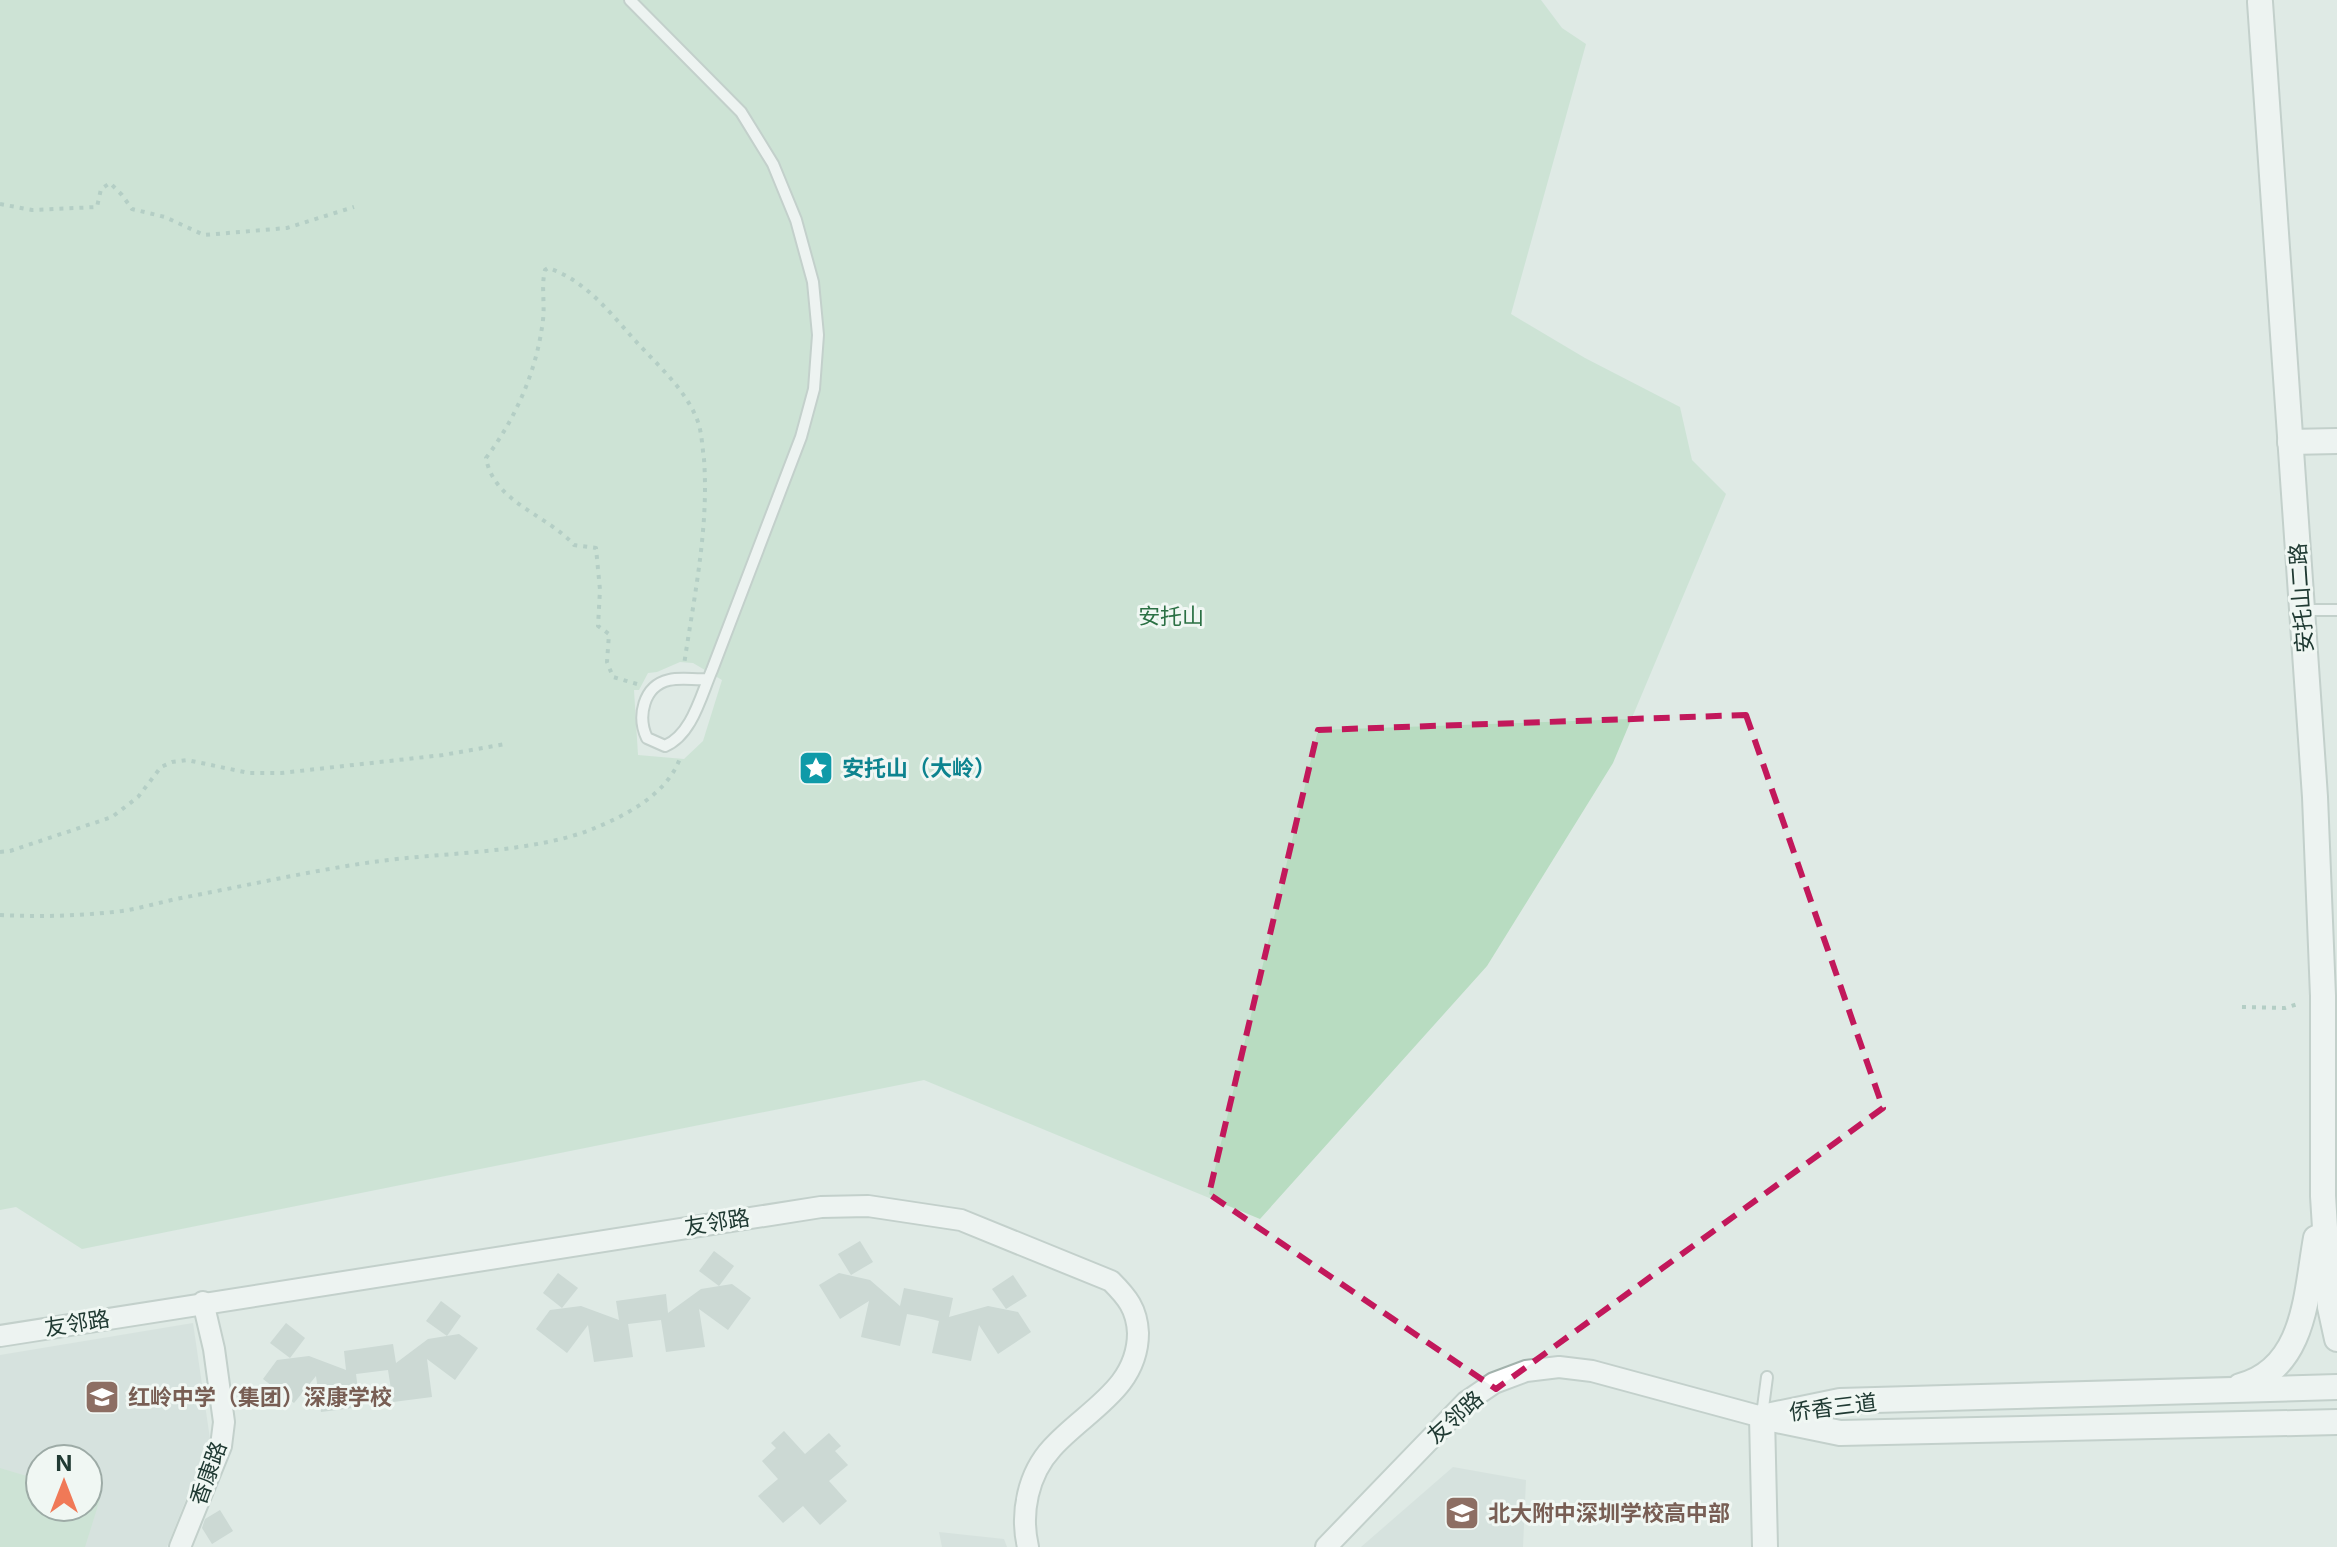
<svg xmlns="http://www.w3.org/2000/svg" width="2337" height="1547" font-family="Inter,'Noto Sans SC',sans-serif">
<style>
.built{fill:#cddad4;fill-rule:evenodd}
.green{fill:#b8dcc1;fill-rule:evenodd}
.building{fill:#b5c5be}
.lines{fill:none;stroke-linecap:round;stroke-linejoin:round}
.service-casing{stroke:#a2b2ac;stroke-width:14}
.minor-casing{stroke:#a2b2ac;stroke-width:24}
.tertiary-casing{stroke:#a2b2ac;stroke-width:28}
.path{stroke:#80ae9e;stroke-width:4;stroke-dasharray:4 6;stroke-linecap:butt}
.service{stroke:#fff;stroke-width:10}
.minor{stroke:#fff;stroke-width:20}
.tertiary{stroke:#fff;stroke-width:24}
.marked{fill:none;stroke:#c2185b;stroke-width:6;stroke-dasharray:16 10;stroke-linejoin:round}
.labels{text-anchor:middle;stroke-width:6;stroke-linejoin:round;paint-order:stroke}
.street-label{font-size:22px;fill:#203a33;stroke:#f0f7f3}
.park-label{font-size:22px;fill:#2b7044;stroke:#f0f7f3}
.culture-label{font-size:22px;font-weight:bold;fill:#0d838f;stroke:#f0f7f3;text-anchor:start}
.education-label{font-size:22px;font-weight:bold;fill:#785e54;stroke:#f0f7f3;text-anchor:start}
</style>
<rect width="100%" height="100%" fill="#dfeae5"/>
<g class="built">
<path d="M193 1323 210 1439 167 1547H0V1355ZM40 1459H88V1507H40Z"/>
<path d="M1453 1467 1526 1480 1523 1547H1361Z"/>
<path d="M939 1532 1004 1539 1007 1547H942Z"/>
</g>
<g class="green">
<path d="M0 0H1541L1562 28 1586 44 1511 314 1585 358 1680 407 1692 460 1726 494 1613 763 1487 966 1260 1219 924 1080 82 1249 16 1207 0 1210ZM680 662 693 663 722 680 703 741 684 759 638 755 634 690H639L648 673 657 672Z"/>
<path d="M0 1468 40 1480V1507H88V1495L100 1499 85 1547H0Z"/>
</g>
<g class="building">
<path d="M860 1241 873 1262 851 1275 838 1254Z"/>
<path d="M714 1251 734 1266 719 1286 699 1271Z"/>
<path d="M558 1273 578 1288 562 1308 543 1293Z"/>
<path d="M839 1273 870 1280 900 1306 904 1288 953 1298 949 1317 988 1306 1018 1312 1031 1332 998 1354 979 1325 971 1361 932 1353 939 1321 923 1317 907 1314 900 1346 861 1337 869 1301 840 1319 819 1285Z"/>
<path d="M1013 1275 1027 1296 1006 1309 992 1289Z"/>
<path d="M732 1284 751 1298 728 1330 699 1309 705 1347 666 1352 661 1320 628 1324 633 1357 594 1362 588 1325 567 1353 536 1329 550 1310 581 1306 619 1320 616 1301 666 1294 668 1313 701 1289Z"/>
<path d="M441 1301 461 1316 447 1336 426 1321Z"/>
<path d="M286 1323 305 1338 290 1358 270 1343Z"/>
<path d="M459 1334 478 1348 455 1380 427 1359 432 1397 393 1402 388 1370 356 1374 360 1407 321 1412 316 1376 294 1403 263 1379 277 1360 309 1356 346 1370 344 1351 393 1344 396 1363 428 1339Z"/>
<path d="M784 1431 805 1454 829 1433 841 1446 835 1451 848 1465 829 1481 847 1501 820 1525 803 1506 783 1523 758 1496 778 1479 762 1461 776 1448 771 1443Z"/>
<path d="M220 1510 233 1531 212 1544 202 1528 205 1519Z"/>
</g>
<g class="lines">
<g class="service-casing">
<g id="service">
<path d="M630 0 741 112 773 164 796 220 813 282 818 335 814 389 801 437 712 670C701 695 692 735 665 746L647 738C637 717 643 686 669 680 681 677 695 680 708 679"/>
<path d="M2302 610H2337"/>
<path d="M1762 1415 1767 1377"/>
</g>
</g>
<g class="minor-casing">
<g id="minor">
<path d="M0 1336 821 1207 868 1206 961 1220 1111 1281C1127 1297 1137 1309 1138 1333 1138 1389 1085 1411 1052 1448 1028 1474 1020 1513 1028 1547"/>
<path d="M180 1547 221 1446 224 1422 214 1349 203 1302"/>
<path d="M1326 1547 1466 1402 1494 1383 1526 1371 1559 1367 1592 1371 1762 1417"/>
</g>
</g>
<g class="tertiary-casing">
<g id="tertiary">
<path d="M2260 2 2315 797 2323 996V1196L2330 1307 2337 1339"/>
<path d="M2290 442 2337 441"/>
<path d="M2240 1386C2306 1369 2306 1293 2316 1238"/>
<path d="M1762 1417 1840 1401 2337 1387"/>
<path d="M1762 1417 1765 1547"/>
<path d="M1772 1419 1840 1433 2337 1422"/>
</g>
</g>
<g class="path">
<path d="M0 204 32 210 97 207 101 189 110 183 122 195 132 209 165 217 204 235 287 228 354 207"/>
<path d="M637 684 613 677 607 662 609 634 598 626 600 590 596 548 574 545C548 515 494 503 486 458 516 418 537 370 543 320 545 303 541 286 545 270L548 268C583 279 608 310 632 337 654 362 683 386 696 417 702 430 702 446 704 459 709 528 694 597 684 665"/>
<path d="M0 852 10 851 112 817 138 797 161 767 172 762 187 760 249 773H281L443 755 505 744"/>
<path d="M0 915C41 917 81 916 122 911 142 908 161 902 181 898 245 886 309 871 373 862 441 852 532 854 595 828 629 814 670 792 681 755"/>
<path d="M2242 1007 2285 1008 2301 1003"/>
</g>
<use href="#service" class="service"/>
<use href="#minor" class="minor"/>
<use href="#tertiary" class="tertiary"/>
</g>
<path d="M0 0H2337V1547H0ZM1746 715 1883 1108 1496 1389 1209 1194 1318 730Z" fill="#dfeae5" fill-opacity=".55" fill-rule="evenodd"/>
<path class="marked" d="M1746 715 1883 1108 1496 1389 1209 1194 1318 730Z"/>
<defs>
<g id="sight-square" transform="scale(1.8)"><rect x="-9" y="-9" width="18" height="18" rx="4" fill="#0f9aa8" stroke="#f0f7f3"/><path d="M0-6L1.8-2.2L6-1.7L2.9 1.2L3.7 5.4L0 3.3L-3.7 5.4L-2.9 1.2L-6-1.7L-1.8-2.2Z" fill="#fff"/></g>
<g id="school-square" transform="scale(1.8)"><rect x="-9" y="-9" width="18" height="18" rx="4" fill="#8d6e63" stroke="#f0f7f3"/><path d="M0-5L7-2L0 1L-7-2ZM-4 1L0 2.5L4 1V4Q0 6-4 4Z" fill="#fff"/></g>
</defs>
<g fill-rule="evenodd">
<use href="#sight-square" x="816" y="768"/>
<use href="#school-square" x="102" y="1397"/>
<use href="#school-square" x="1462" y="1513"/>
</g>
<g class="labels">
<g class="street-label">
<text transform="translate(2301 598) rotate(-94)" y="8">安托山二路</text>
<text transform="translate(717 1222) rotate(-9)" y="8">友邻路</text>
<text transform="translate(77 1323) rotate(-9)" y="8">友邻路</text>
<text transform="translate(1833 1407) rotate(-7)" y="8">侨香三道</text>
<text transform="translate(1455 1417) rotate(-42)" y="8">友邻路</text>
<text transform="translate(208 1473) rotate(-70)" y="8">香康路</text>
</g>
<g class="park-label">
<text x="1171" y="624">安托山</text>
</g>
<g class="culture-label">
<text x="842" y="776">安托山（大岭）</text>
</g>
<g class="education-label">
<text x="128" y="1405">红岭中学（集团）深康学校</text>
<text x="1488" y="1521">北大附中深圳学校高中部</text>
</g>
</g>
<g transform="translate(64 1483)"><circle r="38" fill="#f0f7f3" stroke="#9daba6" stroke-width="2"/>
<path d="M0-6L14 30L0 20L-14 30Z" fill="#f07957"/>
<text y="-12" font-size="22" font-weight="bold" text-anchor="middle" fill="#203a33">N</text>
</g>
</svg>
